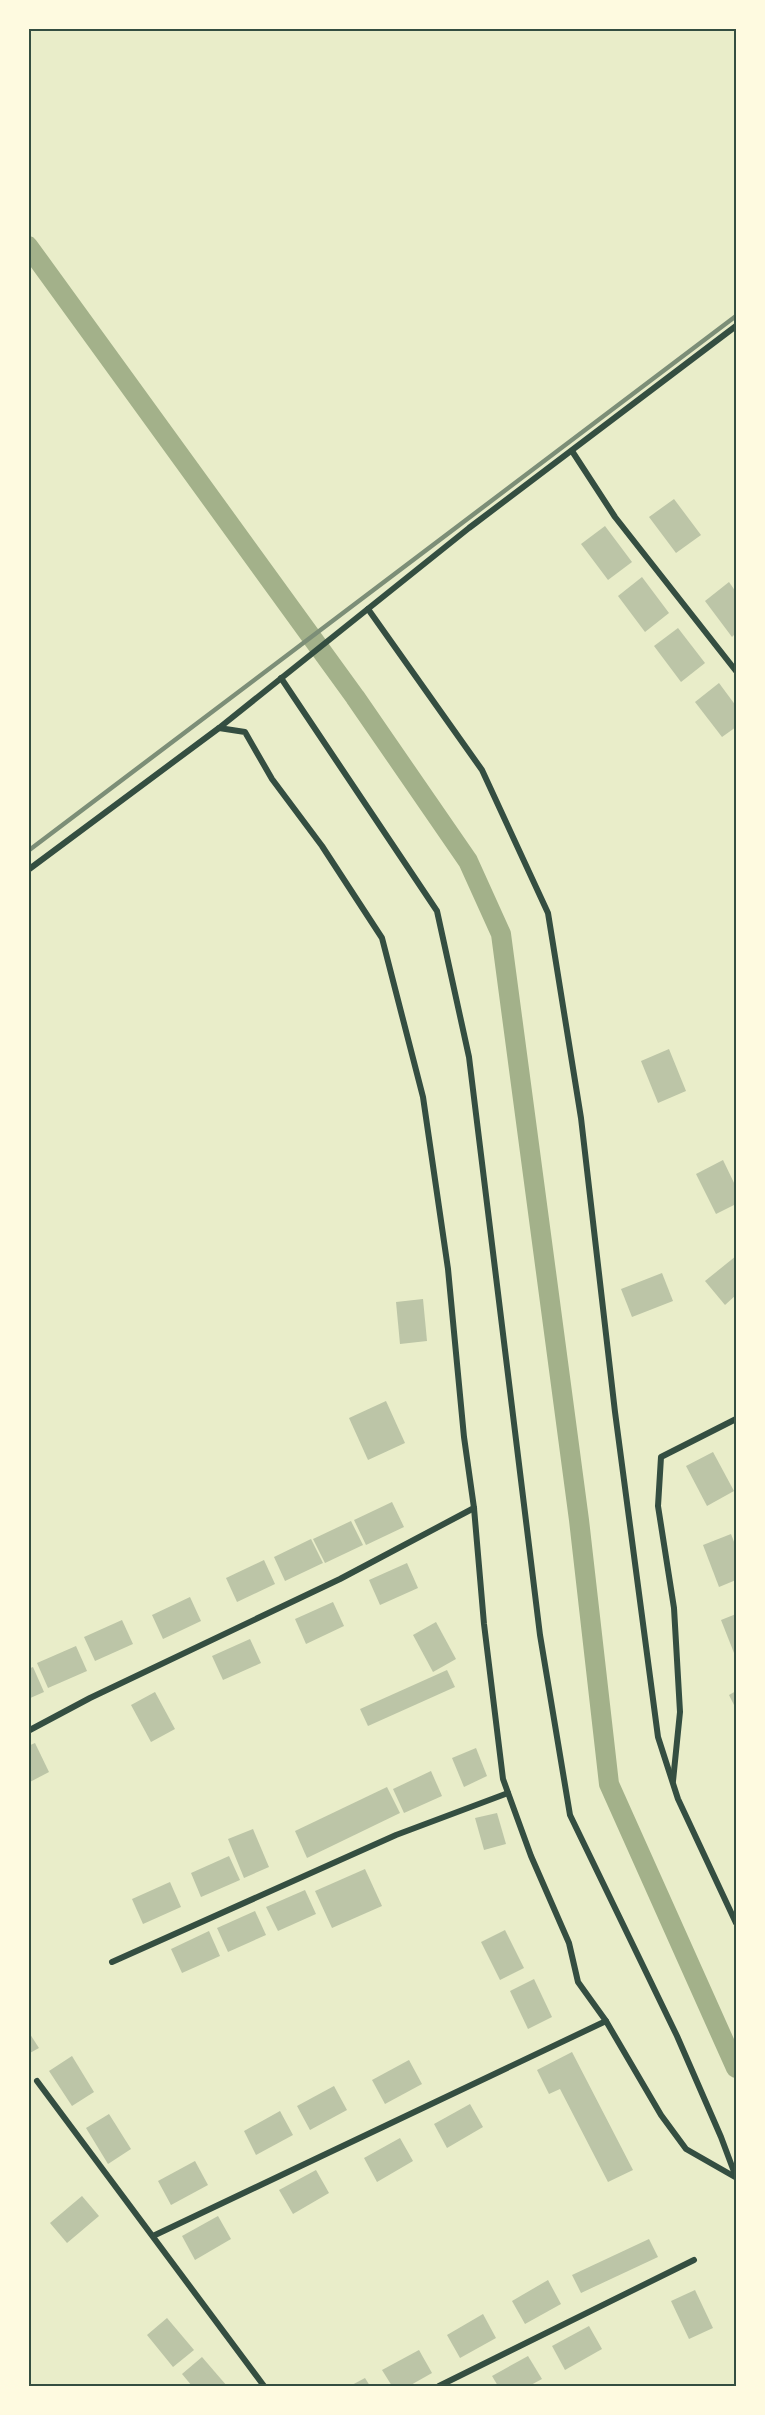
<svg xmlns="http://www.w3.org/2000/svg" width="765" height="2415" font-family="'Roboto Serif',serif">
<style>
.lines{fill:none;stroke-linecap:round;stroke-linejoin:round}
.canal{stroke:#a3b18a;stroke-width:20}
.building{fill:#bcc5a7}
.minor{stroke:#344e41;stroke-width:6}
.rail{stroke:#7c8e77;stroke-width:4.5}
.neatline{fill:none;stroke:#344e41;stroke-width:2}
</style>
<rect width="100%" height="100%" fill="#e9edc9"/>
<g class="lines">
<path class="canal" d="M28 246 355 697 468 861 501 934 579 1520 609 1784 736 2068"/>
</g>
<g class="building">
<path d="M674 499 701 535 676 553 649 517Z"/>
<path d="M605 526 632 562 608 580 581 544Z"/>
<path d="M642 577 669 613 645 632 618 596Z"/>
<path d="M729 582 736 592V633L732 637 705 601Z"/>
<path d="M678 628 705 663 681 682 654 646Z"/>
<path d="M719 683 736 706V727L722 737 695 702Z"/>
<path d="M669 1049 686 1091 658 1103 641 1061Z"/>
<path d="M723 1160 736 1187V1204L716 1214 696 1174Z"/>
<path d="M736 1256V1295L725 1305 705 1281Z"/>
<path d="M662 1273 673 1301 632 1317 621 1289Z"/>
<path d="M423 1299 427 1341 400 1344 396 1302Z"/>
<path d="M386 1401 405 1443 368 1460 349 1418Z"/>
<path d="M713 1452 734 1491 707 1506 686 1466Z"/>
<path d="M392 1502 404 1527 366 1545 354 1520Z"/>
<path d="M351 1521 363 1545 325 1563 313 1539Z"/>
<path d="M731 1534 736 1547V1580L719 1587 703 1545Z"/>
<path d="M311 1539 323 1563 285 1581 274 1557Z"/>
<path d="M264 1560 275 1584 237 1602 226 1578Z"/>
<path d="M407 1563 418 1588 380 1605 369 1580Z"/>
<path d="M190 1597 201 1621 163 1639 152 1615Z"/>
<path d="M333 1602 344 1626 306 1644 295 1619Z"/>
<path d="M736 1614V1658L721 1620Z"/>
<path d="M122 1620 133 1644 95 1661 84 1637Z"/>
<path d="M436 1622 456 1659 433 1672 413 1635Z"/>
<path d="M250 1639 261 1663 223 1680 212 1656Z"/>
<path d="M76 1646 87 1671 48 1688 37 1663Z"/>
<path d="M33 1667 44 1692 28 1699V1669Z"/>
<path d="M447 1670 455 1687 368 1726 360 1709Z"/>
<path d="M736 1691V1709L729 1695Z"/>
<path d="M155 1692 175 1729 151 1742 131 1705Z"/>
<path d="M35 1743 49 1772 28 1783V1746Z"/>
<path d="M476 1748 487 1776 464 1787 452 1758Z"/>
<path d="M431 1771 442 1796 404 1813 393 1789Z"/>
<path d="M387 1787 400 1813 307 1858 295 1831Z"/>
<path d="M497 1813 506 1844 484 1850 475 1818Z"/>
<path d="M253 1829 269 1867 244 1878 228 1839Z"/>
<path d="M229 1856 240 1880 201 1897 191 1873Z"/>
<path d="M365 1869 382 1906 332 1928 315 1891Z"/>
<path d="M170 1882 181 1907 143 1924 132 1899Z"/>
<path d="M305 1890 316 1914 278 1931 266 1907Z"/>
<path d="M255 1911 266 1935 228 1952 217 1928Z"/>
<path d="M505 1930 524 1968 500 1980 481 1942Z"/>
<path d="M209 1931 220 1956 182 1973 171 1949Z"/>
<path d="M534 1979 552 2017 528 2029 510 1991Z"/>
<path d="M28 2031 39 2048 28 2054Z"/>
<path d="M572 2052 633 2170 608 2182 560 2089 549 2094 537 2070Z"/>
<path d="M72 2056 94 2092 72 2106 49 2071Z"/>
<path d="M409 2060 422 2084 385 2104 372 2080Z"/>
<path d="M334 2086 347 2110 310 2130 297 2106Z"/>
<path d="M470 2104 483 2127 447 2148 434 2124Z"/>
<path d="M280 2111 293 2135 256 2155 244 2131Z"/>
<path d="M109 2114 131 2149 108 2164 86 2128Z"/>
<path d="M400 2138 413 2161 377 2182 364 2158Z"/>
<path d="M195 2161 208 2185 171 2205 158 2181Z"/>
<path d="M316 2170 329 2193 293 2214 279 2190Z"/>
<path d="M82 2196 99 2216 67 2243 50 2223Z"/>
<path d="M218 2216 231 2239 195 2260 182 2236Z"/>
<path d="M649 2239 658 2257 581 2293 572 2275Z"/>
<path d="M548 2280 561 2304 525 2324 512 2301Z"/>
<path d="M695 2290 713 2328 689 2339 671 2301Z"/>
<path d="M483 2314 496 2338 460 2358 447 2335Z"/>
<path d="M167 2318 194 2350 173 2367 147 2335Z"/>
<path d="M589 2326 602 2349 565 2370 552 2346Z"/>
<path d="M419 2350 432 2373 409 2386H392L382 2370Z"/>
<path d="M528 2356 542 2379 529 2386H498L492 2376Z"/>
<path d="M202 2357 227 2386H192L182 2374Z"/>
<path d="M365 2378 370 2386H350Z"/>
</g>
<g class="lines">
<g class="minor">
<path d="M572 451 615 517 736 671"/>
<path d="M368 609 482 770 548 913 581 1118 615 1412 658 1737 678 1799 736 1923"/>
<path d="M281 678 437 911 469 1057 540 1635 570 1815 677 2036 721 2137 736 2177"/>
<path d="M219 728 245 732 272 779 322 846 382 938 423 1097 448 1269 464 1437 474 1508 484 1624 503 1779 531 1856 569 1943 578 1982 606 2021 661 2115 686 2149 735 2177"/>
<path d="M28 870 219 728 469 528 736 326"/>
<path d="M28 1731 90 1698 340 1579 474 1508"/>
<path d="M673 1781 680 1712 674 1608 658 1506 661 1457 736 1419"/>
<path d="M112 1962 396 1835 508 1793"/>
<path d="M37 2081 264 2386"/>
<path d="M153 2236 606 2021"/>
<path d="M439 2386 694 2260"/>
</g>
<path class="rail" d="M28 851 736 316"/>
</g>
<rect width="765" height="2415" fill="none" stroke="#fefae0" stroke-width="60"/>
<rect x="30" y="30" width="705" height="2355" class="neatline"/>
</svg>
